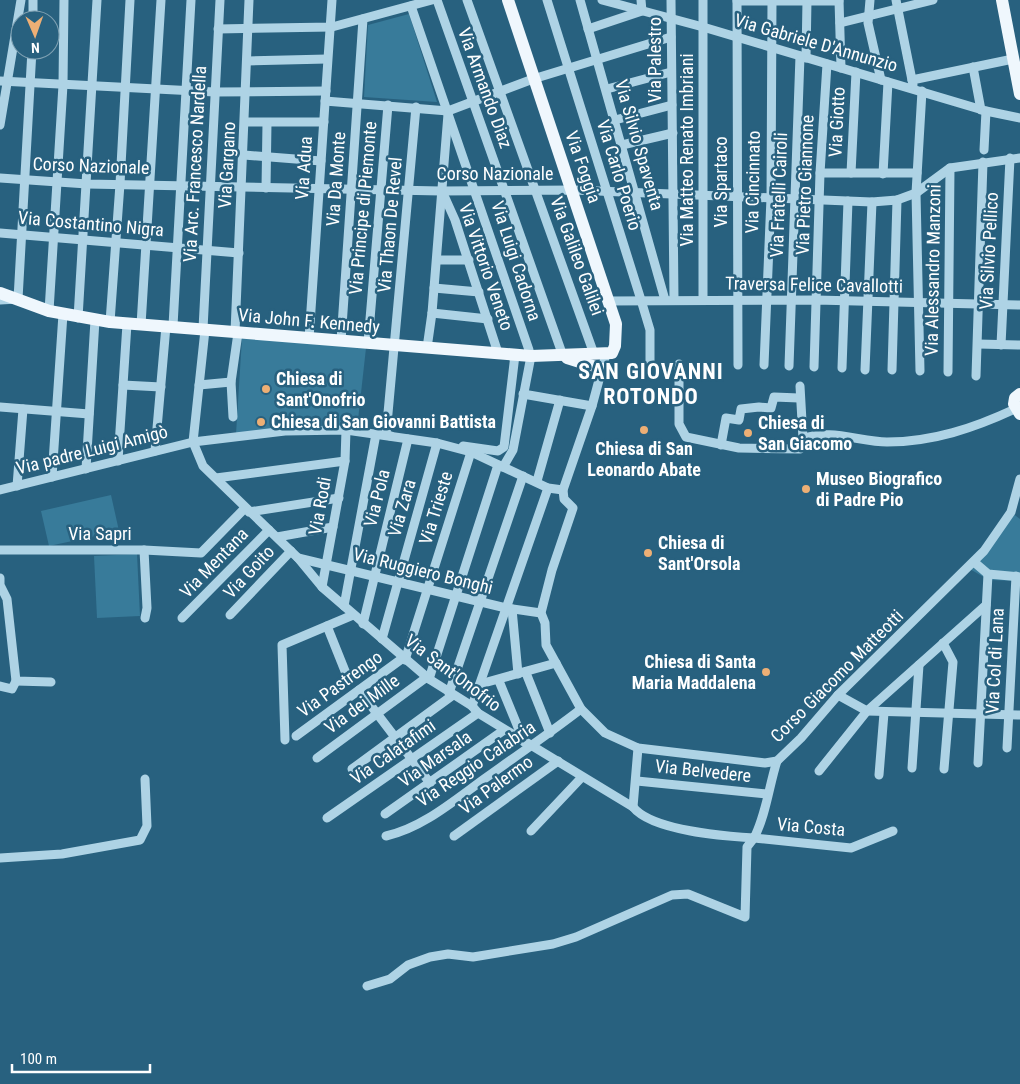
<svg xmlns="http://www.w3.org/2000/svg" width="1020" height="1084" font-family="'Roboto Condensed',sans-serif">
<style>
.green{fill:#387b9a}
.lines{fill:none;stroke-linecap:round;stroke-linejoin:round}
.minor{stroke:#aed3e5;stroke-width:9}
.major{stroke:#eff7fd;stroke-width:12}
.poi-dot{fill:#edaf75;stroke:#28617f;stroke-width:2}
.labels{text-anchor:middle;stroke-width:5;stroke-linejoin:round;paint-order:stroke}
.street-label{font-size:18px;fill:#fff;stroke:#28617f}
.poi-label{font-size:18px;font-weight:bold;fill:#fff;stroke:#28617f;text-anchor:start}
.district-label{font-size:22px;font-weight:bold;letter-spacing:1px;fill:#fff;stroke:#28617f}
</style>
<rect width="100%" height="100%" fill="#28617f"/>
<g class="green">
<path d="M409 14 437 102 364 97 368 25Z"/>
<path d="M242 338 366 348 357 429 236 434Z"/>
<path d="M111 495 119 531 49 546 41 511Z"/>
<path d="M1011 512 1020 519V581L989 580 968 568Z"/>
<path d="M137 554 140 616 97 618 94 556Z"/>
</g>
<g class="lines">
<g class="minor">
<path d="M437 0 563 356"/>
<path d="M467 0 594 354"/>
<path d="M547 0 641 300 650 330V361"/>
<path d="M580 0 665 300"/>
<path d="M602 0 703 27 986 111 1020 118"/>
<path d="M671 0 674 300"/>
<path d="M703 0V299"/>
<path d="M737 0 738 365"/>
<path d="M839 0 841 68"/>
<path d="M870 0 868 23 881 80"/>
<path d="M896 0 913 85"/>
<path d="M737 1H839"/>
<path d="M411 6 529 350 528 356"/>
<path d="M33 20V0"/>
<path d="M840 23 933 0"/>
<path d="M218 29 332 27 432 0"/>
<path d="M588 29 642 11 641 0"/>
<path d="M806 58 807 0"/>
<path d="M247 61 327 59"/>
<path d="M973 67 981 110"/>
<path d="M912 80 1013 59"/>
<path d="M0 81 215 92 326 91"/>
<path d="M607 89 671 72"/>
<path d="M325 101 448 111 533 79 671 37"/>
<path d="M615 120 672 105"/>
<path d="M245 122H324"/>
<path d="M0 125 21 0"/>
<path d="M622 145 673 133"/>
<path d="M984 150 986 111"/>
<path d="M244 155 321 161"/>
<path d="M820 173H917"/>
<path d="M851 173 856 72"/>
<path d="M883 174 888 82"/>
<path d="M0 178 87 184 242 187 441 191 573 190 872 202 897 200 916 193 950 168 1020 158"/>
<path d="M266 188 267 123"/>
<path d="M442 191 455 220 498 353"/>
<path d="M0 233 239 253"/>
<path d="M437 260H469"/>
<path d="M434 288 479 292"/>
<path d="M0 300 18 299 32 50"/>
<path d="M608 301 816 300 1020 305"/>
<path d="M49 311 63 85 64 0"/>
<path d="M432 313 488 319"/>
<path d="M78 318 97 0"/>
<path d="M110 322 120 184 130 0"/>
<path d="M141 325 161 0"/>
<path d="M173 326 191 0"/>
<path d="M203 329 220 0"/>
<path d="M235 332 249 0"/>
<path d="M309 339 332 0"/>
<path d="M341 341 363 19"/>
<path d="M368 343 388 105"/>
<path d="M978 344 1020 345"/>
<path d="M1001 345 1010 158"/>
<path d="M427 348 432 313 448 114"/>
<path d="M606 354 592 406 563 490 564 499 573 508 552 570 541 613 545 623 546 645 581 709 605 733 638 748 765 763 777 761 801 738 838 695 984 551 1011 512 1020 479"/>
<path d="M679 364V424L686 437 739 448 800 449 803 439C828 428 861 442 887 442 933 442 974 428 1015 409"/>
<path d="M764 365 771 198 772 0"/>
<path d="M789 366 800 56"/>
<path d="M814 367 820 173 827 64"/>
<path d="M842 368 848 201"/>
<path d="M865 370 872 202"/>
<path d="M892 370 897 200"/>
<path d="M920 371 916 193 922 91"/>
<path d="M948 372 950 168"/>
<path d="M976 376 983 162"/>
<path d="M123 385 161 387"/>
<path d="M199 385 231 382"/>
<path d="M800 386 803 439"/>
<path d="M523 394 592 406"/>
<path d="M0 407 89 414"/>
<path d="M233 417 231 382 238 333"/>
<path d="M391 436 386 435 416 107"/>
<path d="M193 442 203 466 298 558 322 587 429 679 472 706 478 713 633 807C652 831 724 836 754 838 766 815 769 786 777 761"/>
<path d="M193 442 205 330"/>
<path d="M721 445 726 418 739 420 741 409 759 407 771 408 774 397 799 398"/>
<path d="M463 446 498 451 504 447 515 355"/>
<path d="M155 451 166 326"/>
<path d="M118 461 127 324"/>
<path d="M503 467 513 450 531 356"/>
<path d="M86 469 95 320"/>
<path d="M52 477 63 314"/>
<path d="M216 478 345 461"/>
<path d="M537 481 560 400"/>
<path d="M17 486 23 409"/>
<path d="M0 490 193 442 285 431 346 430 437 443 471 452 548 488 563 490"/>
<path d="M249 512 339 498"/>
<path d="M277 537 333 527"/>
<path d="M0 550H144L201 553 245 508"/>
<path d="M144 550 147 608 145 618"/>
<path d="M298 558 506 608 541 613"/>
<path d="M974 562 988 574 1020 577"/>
<path d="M0 578V585L7 599 16 681 51 682"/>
<path d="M322 587 345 461 346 430"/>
<path d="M344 606 376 434"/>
<path d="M512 609 518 674"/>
<path d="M230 615 291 551"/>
<path d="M182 618 269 530"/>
<path d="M363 624 408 439"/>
<path d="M327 626 349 681"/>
<path d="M382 639 437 443"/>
<path d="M943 643 953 662 944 769"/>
<path d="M405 660 471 452"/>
<path d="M526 673 550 733"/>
<path d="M429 679 498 465"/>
<path d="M499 681 524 742"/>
<path d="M480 684 556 663"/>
<path d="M0 686 12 689 16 681"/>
<path d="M359 690 430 783"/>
<path d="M449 693 523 476"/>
<path d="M838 695 867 711 1020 715"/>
<path d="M472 706 548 488"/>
<path d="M296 736 403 658"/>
<path d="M285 740 282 645 353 615"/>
<path d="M1007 748 1016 576"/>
<path d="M317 758 427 677"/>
<path d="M978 763 988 574"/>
<path d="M912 768 919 665"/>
<path d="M352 769 453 695"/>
<path d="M819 771 867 711 986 605"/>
<path d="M879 775 884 713"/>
<path d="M637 781 767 794"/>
<path d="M633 807 638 748"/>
<path d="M385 814 504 730"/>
<path d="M327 818 478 713"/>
<path d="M531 831 582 777"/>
<path d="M386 836C423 828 456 799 487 777 519 754 550 733 581 709"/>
<path d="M454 836 558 761"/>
<path d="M0 858 62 854 140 840 147 826 145 779"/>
<path d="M367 986 390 979 408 965 430 957 448 954 473 957 553 944 576 937 672 895 688 894 745 917 747 847 754 838 851 848 893 831"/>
</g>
<g class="major">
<path d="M1002 0 1020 94"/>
<path d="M0 293 49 311 110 322 531 356 612 353 615 346 616 324 508 0"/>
<path d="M567 358 602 369"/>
<path d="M1020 394 1015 398 1014 404 1020 414"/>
</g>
</g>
<g class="poi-dot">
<circle cx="266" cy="389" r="5"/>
<circle cx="261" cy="422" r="5"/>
<circle cx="644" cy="430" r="5"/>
<circle cx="748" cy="433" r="5"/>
<circle cx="806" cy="489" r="5"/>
<circle cx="648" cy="553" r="5"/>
<circle cx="766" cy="672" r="5"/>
</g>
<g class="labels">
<g class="street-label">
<text transform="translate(816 43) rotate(16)" y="6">Via Gabriele D'Annunzio</text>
<text transform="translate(655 60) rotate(-90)" y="6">Via Palestro</text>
<text transform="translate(485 88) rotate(70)" y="6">Via Armando Diaz</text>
<text transform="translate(837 122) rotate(-87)" y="6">Via Giotto</text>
<text transform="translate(639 145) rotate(74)" y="6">Via Silvio Spaventa</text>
<text transform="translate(687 150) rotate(-90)" y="6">Via Matteo Renato Imbriani</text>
<text transform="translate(195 164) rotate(-87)" y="6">Via Arc. Francesco Nardella</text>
<text transform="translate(227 165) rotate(-87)" y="6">Via Gargano</text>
<text transform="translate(91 166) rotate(2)" y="6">Corso Nazionale</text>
<text transform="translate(583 167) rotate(71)" y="6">Via Foggia</text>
<text transform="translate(304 168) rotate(-86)" y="6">Via Adua</text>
<text x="495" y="180">Corso Nazionale</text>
<text transform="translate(619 175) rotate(73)" y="6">Via Carlo Poerio</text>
<text transform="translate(336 179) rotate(-86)" y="6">Via Da Monte</text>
<text transform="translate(721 182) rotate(-90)" y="6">Via Spartaco</text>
<text transform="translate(753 182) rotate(-89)" y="6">Via Cincinnato</text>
<text transform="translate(805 185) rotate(-88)" y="6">Via Pietro Giannone</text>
<text transform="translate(779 195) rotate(-88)" y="6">Via Fratelli Cairoli</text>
<text transform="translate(363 208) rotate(-85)" y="6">Via Principe di Piemonte</text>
<text transform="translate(91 224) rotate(5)" y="6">Via Costantino Nigra</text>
<text transform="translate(390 225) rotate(-85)" y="6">Via Thaon De Revel</text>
<text transform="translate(989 251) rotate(-87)" y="6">Via Silvio Pellico</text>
<text transform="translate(577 256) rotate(70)" y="6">Via Galileo Galilei</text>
<text transform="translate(516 261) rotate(72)" y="6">Via Luigi Cadorna</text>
<text transform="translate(486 267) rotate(71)" y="6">Via Vittorio Veneto</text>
<text transform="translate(933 270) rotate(-89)" y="6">Via Alessandro Manzoni</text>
<text transform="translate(814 285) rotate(1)" y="6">Traversa Felice Cavallotti</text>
<text transform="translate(309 321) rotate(5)" y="6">Via John F. Kennedy</text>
<text transform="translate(92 450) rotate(-14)" y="6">Via padre Luigi Amigò</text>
<text transform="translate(377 498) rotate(-76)" y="6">Via Pola</text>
<text transform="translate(320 506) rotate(-80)" y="6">Via Rodi</text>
<text transform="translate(402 508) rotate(-74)" y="6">Via Zara</text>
<text transform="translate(436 508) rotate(-73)" y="6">Via Trieste</text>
<text x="100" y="540">Via Sapri</text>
<text transform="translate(214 563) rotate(-46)" y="6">Via Mentana</text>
<text transform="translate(423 571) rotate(14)" y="6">Via Ruggiero Bonghi</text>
<text transform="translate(249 572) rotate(-47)" y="6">Via Goito</text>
<text transform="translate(995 661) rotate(-87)" y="6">Via Col di Lana</text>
<text transform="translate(453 673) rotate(37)" y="6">Via Sant'Onofrio</text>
<text transform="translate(837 676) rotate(-45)" y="6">Corso Giacomo Matteotti</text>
<text transform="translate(340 684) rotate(-36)" y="6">Via Pastrengo</text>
<text transform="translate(362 704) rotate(-36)" y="6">Via dei Mille</text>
<text transform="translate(393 752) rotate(-35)" y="6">Via Calatafimi</text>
<text transform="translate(435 759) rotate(-35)" y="6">Via Marsala</text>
<text transform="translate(476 764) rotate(-34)" y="6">Via Reggio Calabria</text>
<text transform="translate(703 771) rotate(6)" y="6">Via Belvedere</text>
<text transform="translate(496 785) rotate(-36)" y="6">Via Palermo</text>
<text transform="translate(811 827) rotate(5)" y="6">Via Costa</text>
</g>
<g class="poi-label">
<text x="276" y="385">Chiesa di<tspan x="276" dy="21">Sant'Onofrio</tspan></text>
<text x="271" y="428">Chiesa di San Giovanni Battista</text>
<text x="758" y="429">Chiesa di<tspan x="758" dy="21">San Giacomo</tspan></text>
<text x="644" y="455" text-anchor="middle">Chiesa di San<tspan x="644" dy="21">Leonardo Abate</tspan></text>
<text x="816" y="485">Museo Biografico<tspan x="816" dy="21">di Padre Pio</tspan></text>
<text x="658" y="549">Chiesa di<tspan x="658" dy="21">Sant'Orsola</tspan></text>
<text x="756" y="668" text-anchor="end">Chiesa di Santa<tspan x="756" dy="21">Maria Maddalena</tspan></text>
</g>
<g class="district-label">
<text x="651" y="379">SAN GIOVANNI<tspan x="651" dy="25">ROTONDO</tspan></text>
</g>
</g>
<g transform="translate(35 35) rotate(178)"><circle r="24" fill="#28617f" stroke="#7ea0b2"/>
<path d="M0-4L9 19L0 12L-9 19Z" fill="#edaf75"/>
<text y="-8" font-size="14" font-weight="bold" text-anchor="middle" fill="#ffffff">N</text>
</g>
<path d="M12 1064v8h138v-8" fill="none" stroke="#ffffff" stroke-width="2.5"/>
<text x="20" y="1064" font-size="15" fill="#ffffff" stroke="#28617f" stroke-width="4" paint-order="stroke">100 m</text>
</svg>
